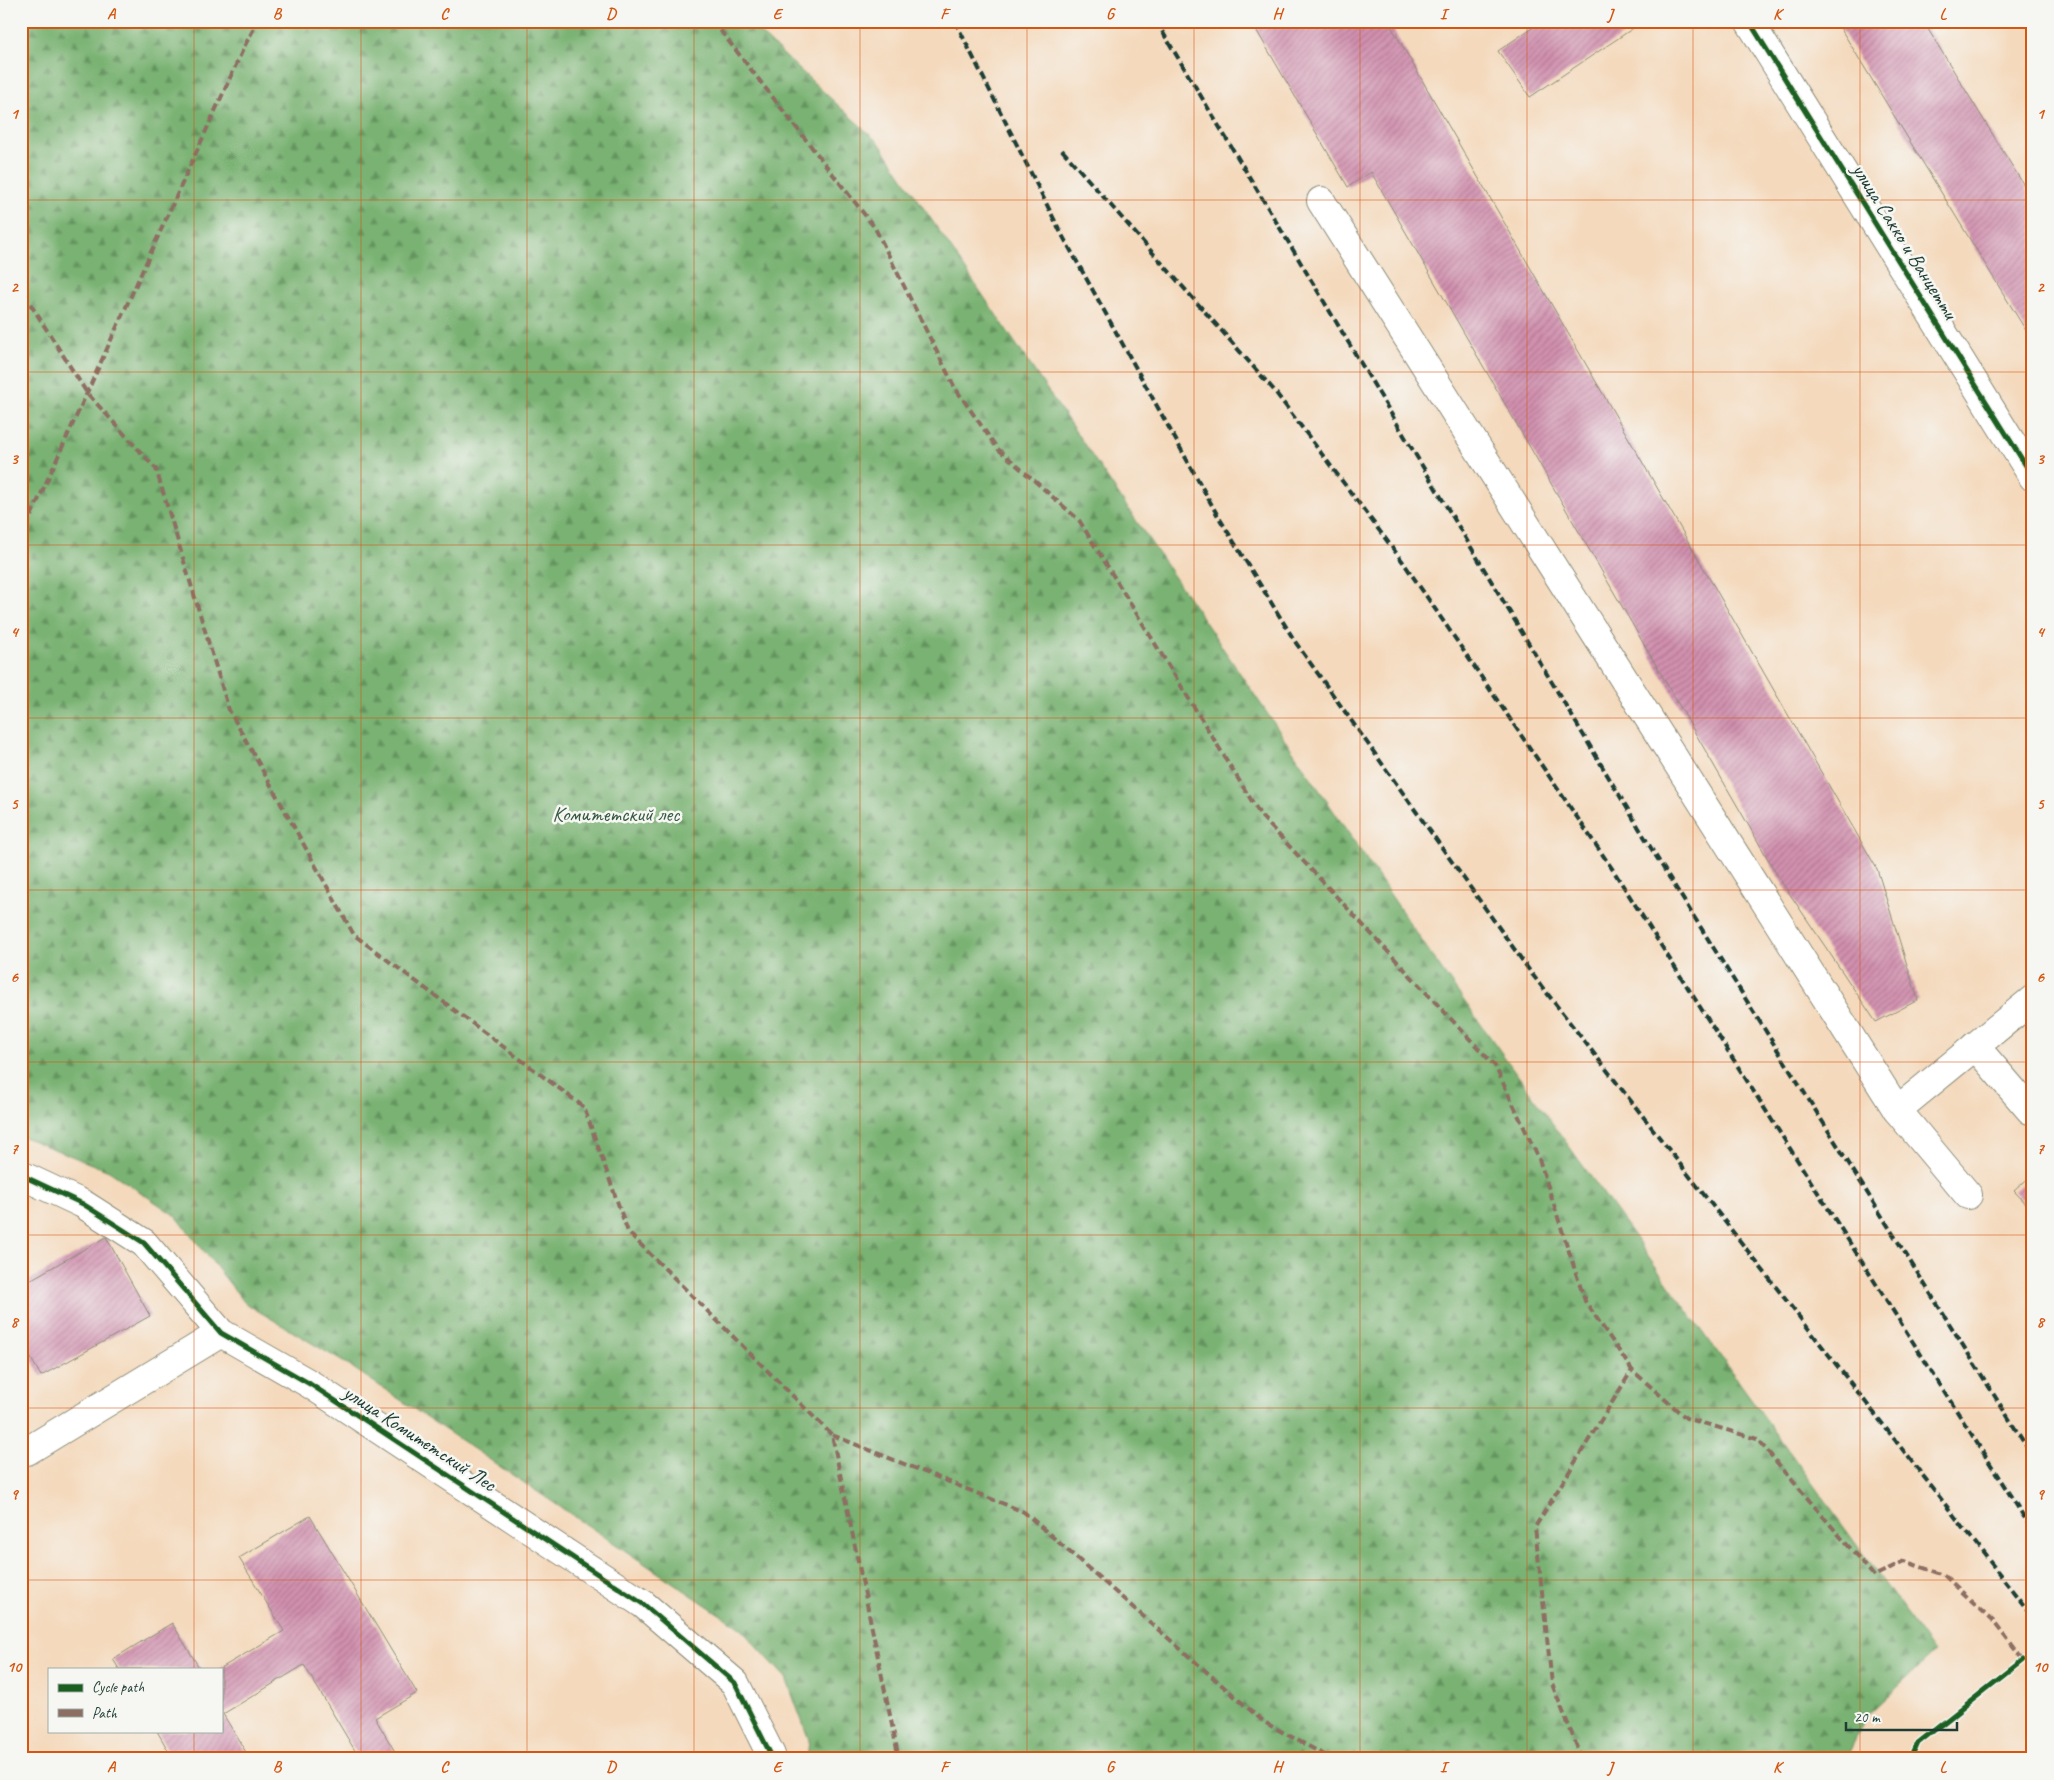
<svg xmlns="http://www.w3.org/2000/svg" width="2054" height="1780" font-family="Caveat,sans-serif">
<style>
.forest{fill:url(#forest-firs);stroke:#4c7853}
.building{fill:url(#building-hatch)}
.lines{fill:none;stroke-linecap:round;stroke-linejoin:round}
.minor-casing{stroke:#8a8b78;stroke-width:30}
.path{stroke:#8a8b78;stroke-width:3;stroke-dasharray:4 4;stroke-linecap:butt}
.minor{stroke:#fff;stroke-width:28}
.rail{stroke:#1f3d34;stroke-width:4;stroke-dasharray:8 4;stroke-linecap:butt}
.quiet{stroke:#8d6e63;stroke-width:4;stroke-dasharray:8 4;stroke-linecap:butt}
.cycleway-casing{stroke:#f6f6f2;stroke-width:8}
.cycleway{stroke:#1b5e20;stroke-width:5}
.grid{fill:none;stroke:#d45610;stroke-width:1;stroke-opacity:0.55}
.labels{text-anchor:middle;stroke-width:5;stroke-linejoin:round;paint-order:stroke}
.street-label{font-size:21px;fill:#1f3d34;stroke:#f6f6f2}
.park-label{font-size:21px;fill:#375a44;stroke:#f6f6f2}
.neatline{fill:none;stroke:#d45610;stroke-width:2}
.grid-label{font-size:16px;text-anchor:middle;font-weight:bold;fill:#d45610}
</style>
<defs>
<pattern id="forest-firs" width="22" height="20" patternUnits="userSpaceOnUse" patternTransform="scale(1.25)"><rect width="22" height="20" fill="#79b272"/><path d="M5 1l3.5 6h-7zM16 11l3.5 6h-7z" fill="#63925e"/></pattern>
<pattern id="building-hatch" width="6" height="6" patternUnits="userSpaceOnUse" patternTransform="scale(1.25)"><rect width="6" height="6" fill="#d290af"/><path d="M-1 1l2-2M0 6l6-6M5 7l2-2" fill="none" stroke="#aa778f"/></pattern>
</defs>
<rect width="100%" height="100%" fill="#f6f6f2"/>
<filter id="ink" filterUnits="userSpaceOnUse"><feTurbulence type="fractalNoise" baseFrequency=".02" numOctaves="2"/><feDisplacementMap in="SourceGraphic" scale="10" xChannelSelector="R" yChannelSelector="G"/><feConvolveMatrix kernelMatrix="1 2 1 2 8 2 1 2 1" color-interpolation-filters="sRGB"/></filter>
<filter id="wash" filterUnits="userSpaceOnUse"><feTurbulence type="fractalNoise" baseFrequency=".0096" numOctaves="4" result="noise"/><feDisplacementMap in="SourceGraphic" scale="20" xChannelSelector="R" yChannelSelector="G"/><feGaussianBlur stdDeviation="1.12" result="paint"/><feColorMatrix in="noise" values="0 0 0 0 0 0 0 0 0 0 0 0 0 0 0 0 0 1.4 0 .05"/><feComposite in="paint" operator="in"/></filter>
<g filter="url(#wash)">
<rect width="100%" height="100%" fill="#f4d9bc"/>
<path class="forest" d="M21 21H747L880 144 1441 969 1934 1652 1867 1715 1846 1759H807L809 1740 786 1678 739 1627 350 1366 245 1303 176 1216 109 1171 21 1136Z"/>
<g id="blocks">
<g class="building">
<path d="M1251 21H1388L1877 869 1918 1000 1876 1022 1779 878 1371 172 1348 187Z"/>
<path d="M1542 21H1631L1635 27 1530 97 1498 51Z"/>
<path d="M1836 21H1923L2033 200V342Z"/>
<path d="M2033 1174V1211L2014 1191Z"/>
<path d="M106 1237 150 1316 41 1376 21 1341V1285Z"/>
<path d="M310 1516 417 1693 375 1718 397 1755 390 1759H360L304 1665 223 1714 250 1759H173L157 1731H221V1668L284 1631 239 1558Z"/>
<path d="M172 1623 200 1669H119L113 1659Z"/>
</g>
</g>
</g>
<g filter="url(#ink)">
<use href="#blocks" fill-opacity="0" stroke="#8a8b78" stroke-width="1"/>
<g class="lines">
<g class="minor-casing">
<g id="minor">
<path d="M1749 21 2033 477"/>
<path d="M1321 201 1897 1110"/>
<path d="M1975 1046 2030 1110 2033 1107"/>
<path d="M21 1175 83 1204 144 1243 221 1333 310 1384 643 1604 735 1683 771 1755 770 1759"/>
<path d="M1968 1195 1897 1110 2033 999"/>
<path d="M21 1451H27L221 1333"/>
</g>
</g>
<path class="path" d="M2023 1660 2033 1652"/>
<use href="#minor" class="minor"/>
<g class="rail">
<path d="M955 21 1061 233 1218 516 1296 643 1532 974 2033 1617"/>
<path d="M1156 21 1654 853 2033 1457"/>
<path d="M1062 150 1273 389 1403 562 1613 870 2033 1531"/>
</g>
<g class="quiet">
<path d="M713 21 875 228 955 388 997 448 1079 520 1261 816 1495 1066 1539 1159 1585 1301 1632 1370 1686 1418 1757 1439 1874 1576 1904 1561 1944 1575 1993 1621 2023 1660"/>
<path d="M21 282 24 294 87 393 156 469 229 710 354 935 584 1107 628 1232 832 1435 899 1759"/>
<path d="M21 538 245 45 258 21"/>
<path d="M832 1435 1024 1512 1264 1722 1332 1759"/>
<path d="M1582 1759 1552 1684 1535 1527 1632 1370"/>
</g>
<g class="cycleway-casing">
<g id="cycleway">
<path d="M1749 21 2033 477"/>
<path d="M21 1175 83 1204 144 1243 221 1333 310 1384 643 1604 735 1683 771 1755 770 1759"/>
<path d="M1911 1759 1918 1743 2023 1660"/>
</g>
</g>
<use href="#cycleway" class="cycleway"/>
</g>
</g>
<path class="grid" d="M194 21V1669M361 21V1759M527 21V1759M694 21V1759M860 21V1759M1027 21V1759M1194 21V1759M1360 21V1759M1527 21V1759M1693 21V1759M1860 21V1759M21 200H2033M21 372H2033M21 545H2033M21 718H2033M21 890H2033M21 1062H2033M21 1235H2033M21 1408H2033M21 1580H2033M194 1731V1759"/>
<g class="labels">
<g class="street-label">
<text transform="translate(1905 241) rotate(58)" y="7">улица Сакко и Ванцетти</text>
<text transform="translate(420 1438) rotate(33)" y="7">улица Комитетский Лес</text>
</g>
<g class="park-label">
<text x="616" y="821">Комитетский лес</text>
</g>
</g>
<rect width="2054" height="1780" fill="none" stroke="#f6f6f2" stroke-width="55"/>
<rect x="48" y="1668" width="175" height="65" fill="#f6f6f2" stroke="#a0aca6"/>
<rect x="58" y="1684" width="25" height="8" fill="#1b5e20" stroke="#a0aca6"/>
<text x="92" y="1692" font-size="15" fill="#1f3d34">Cycle path</text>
<rect x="58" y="1709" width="25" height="8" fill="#8d6e63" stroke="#a0aca6"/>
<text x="92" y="1718" font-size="15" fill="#1f3d34">Path</text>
<path d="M1846 1722v8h111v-8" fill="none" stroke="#1f3d34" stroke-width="2.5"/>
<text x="1854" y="1722" font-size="15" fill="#1f3d34" stroke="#f6f6f2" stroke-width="4" paint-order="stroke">20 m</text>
<rect x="28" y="28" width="1998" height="1724" class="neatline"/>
<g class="grid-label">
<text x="111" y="19">A</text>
<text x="277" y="19">B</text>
<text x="444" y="19">C</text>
<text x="611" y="19">D</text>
<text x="777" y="19">E</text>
<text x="944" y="19">F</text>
<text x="1110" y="19">G</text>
<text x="1277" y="19">H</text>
<text x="1443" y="19">I</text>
<text x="1610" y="19">J</text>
<text x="1777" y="19">K</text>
<text x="1943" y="19">L</text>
<text x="14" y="119">1</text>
<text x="2040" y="119">1</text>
<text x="14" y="292">2</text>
<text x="2040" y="292">2</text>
<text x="14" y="464">3</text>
<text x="2040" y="464">3</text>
<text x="14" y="637">4</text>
<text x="2040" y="637">4</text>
<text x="14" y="809">5</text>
<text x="2040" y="809">5</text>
<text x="14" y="982">6</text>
<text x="2040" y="982">6</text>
<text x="14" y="1154">7</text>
<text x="2040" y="1154">7</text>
<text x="14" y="1327">8</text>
<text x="2040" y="1327">8</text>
<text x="14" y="1499">9</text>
<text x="2040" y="1499">9</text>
<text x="14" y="1672">10</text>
<text x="2040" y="1672">10</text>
<text x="111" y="1772">A</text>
<text x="277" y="1772">B</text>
<text x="444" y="1772">C</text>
<text x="611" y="1772">D</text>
<text x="777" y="1772">E</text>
<text x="944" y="1772">F</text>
<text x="1110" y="1772">G</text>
<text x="1277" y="1772">H</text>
<text x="1443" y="1772">I</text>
<text x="1610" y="1772">J</text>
<text x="1777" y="1772">K</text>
<text x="1943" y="1772">L</text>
</g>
</svg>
